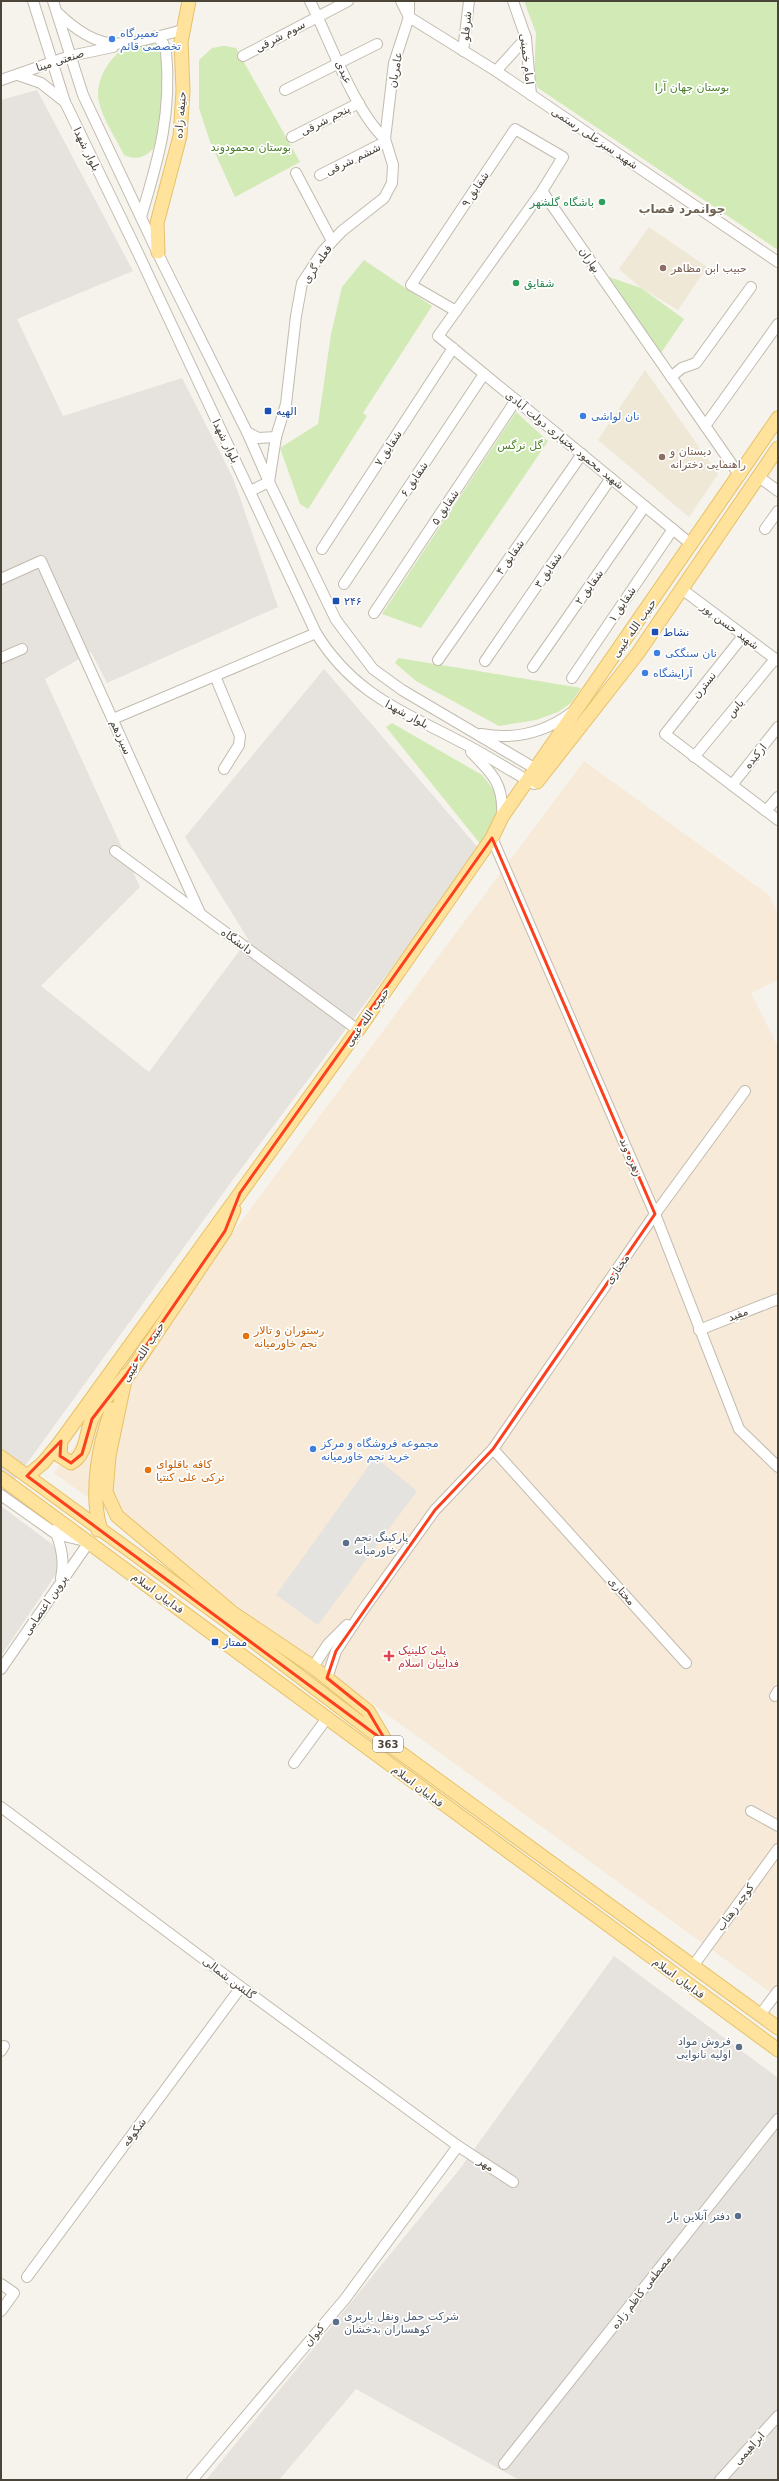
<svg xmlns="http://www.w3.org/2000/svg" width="779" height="2481" font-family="'DejaVu Sans',Vazirmatn,sans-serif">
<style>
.commercial{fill:#f7ead8}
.industrial{fill:#e6e2dd}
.education{fill:#efe8d6}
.green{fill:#d2eab5}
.parking{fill:#e5e3e0}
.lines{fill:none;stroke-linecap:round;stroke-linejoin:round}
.minor-casing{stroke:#c2bbae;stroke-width:12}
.major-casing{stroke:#e6c16a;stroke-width:15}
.minor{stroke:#fff;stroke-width:10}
.major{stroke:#ffe39c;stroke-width:13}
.marked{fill:none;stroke:#fc3f1d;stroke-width:3;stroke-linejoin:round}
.shop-dot{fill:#3f7fe0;stroke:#fff;stroke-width:1.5}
.leisure-dot{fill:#2e9e5b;stroke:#fff;stroke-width:1.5}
.education-dot{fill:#8d6e63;stroke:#fff;stroke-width:1.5}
.transit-dot{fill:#1a4fb4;stroke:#fff;stroke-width:1.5}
.food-dot{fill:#e8710a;stroke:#fff;stroke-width:1.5}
.service-dot{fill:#5c6f8a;stroke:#fff;stroke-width:1.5}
.health-dot{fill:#e0444e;stroke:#fff;stroke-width:1.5}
.labels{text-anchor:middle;stroke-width:3.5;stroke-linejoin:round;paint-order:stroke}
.shield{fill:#fff;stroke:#817c74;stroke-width:1}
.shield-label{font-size:10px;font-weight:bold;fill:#4b4439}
.street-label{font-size:11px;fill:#4b4439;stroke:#fff}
.shop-label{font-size:11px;fill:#366cbe;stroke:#fff;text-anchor:start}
.park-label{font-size:11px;fill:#4a7f2a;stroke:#fff}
.leisure-label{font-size:11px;fill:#27864d;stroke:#fff;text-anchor:end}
.education-label{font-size:11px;fill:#785e54;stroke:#fff;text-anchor:start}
.transit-label{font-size:11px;fill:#164399;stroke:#fff;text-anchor:start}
.food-label{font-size:11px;fill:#c56008;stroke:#fff;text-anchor:start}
.service-label{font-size:11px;fill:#4e5e75;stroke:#fff;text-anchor:start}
.health-label{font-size:11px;fill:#be3a42;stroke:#fff;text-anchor:start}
.neighbourhood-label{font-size:12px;font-weight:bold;fill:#6e6250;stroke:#fff}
</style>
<rect width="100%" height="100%" fill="#f6f3ec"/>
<path class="commercial" d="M584 761 769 895 778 914V980L751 993 778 1047V1998L54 1473Z"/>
<g class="industrial">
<path d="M37 90 133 271 17 319 63 416 182 378 233 478 278 607 107 683 91 652 45 679 140 887 41 986 149 1072 248 939 185 837 324 669 480 850 232 1181 1 1499V100Z"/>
<path d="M1 1506 68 1556 1 1656Z"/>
<path d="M614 1956 778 2078V2480H519L356 2389 279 2480H206L459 2170Z"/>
</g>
<g class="education">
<path d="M649 227 707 267 678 310 641 288 619 269Z"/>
<path d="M645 370 718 474 689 517 598 440Z"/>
</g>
<g class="green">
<path d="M524 1H778V250L538 88 534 79 536 33Z"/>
<path d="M150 41 162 52 163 97 155 147C145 157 138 161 124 155 116 138 103 120 99 102 94 83 109 56 126 48 134 45 142 43 150 41Z"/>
<path d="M224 46 236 48 300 162 235 197 210 142 199 108V60L212 48Z"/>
<path d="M364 260 432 306 363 413 367 416 308 509 300 504 280 448 318 424 331 334 342 287Z"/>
<path d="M606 276 641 288 684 319 661 353Z"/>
<path d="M516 412 548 441 421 628 382 614Z"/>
<path d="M398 658 581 688 571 703 558 712 536 720 499 726 416 681 395 663Z"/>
<path d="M392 723 482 775C508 806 500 814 482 846L386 727Z"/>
</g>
<path class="parking" d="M375 1457 417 1491 318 1625 276 1595Z"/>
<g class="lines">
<g class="minor-casing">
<g id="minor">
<path d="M33 1 65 102 138 253 316 633C353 693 400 710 459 741 485 754 509 770 534 784"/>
<path d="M53 1 83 95 163 264 247 432 269 482 336 620 373 669 402 690 541 772"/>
<path d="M310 1C330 41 354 110 385 139"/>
<path d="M401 1 409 17 496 71 778 262"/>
<path d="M513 1 526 38 531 95"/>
<path d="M58 13C105 58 126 44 183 30"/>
<path d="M463 51 469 1"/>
<path d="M243 56 348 1"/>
<path d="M496 71 526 38"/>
<path d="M18 75 41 83 65 102"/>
<path d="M1 80 70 56 113 47"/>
<path d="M285 90 377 44"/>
<path d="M292 137 359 103"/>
<path d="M296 173 332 241"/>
<path d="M320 175 385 142"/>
<path d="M141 217C159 157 172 114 166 50L163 43 156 36"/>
<path d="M456 311 411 285 515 129 563 157 542 191"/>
<path d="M671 377 682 368 696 363 751 287"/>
<path d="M705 426 778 324"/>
<path d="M247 432 258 438 276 437"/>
<path d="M759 477 778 491"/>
<path d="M269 482 276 437 286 404 296 316 302 283 323 251 342 231 384 198 392 183 393 165 385 139 394 63 409 17V1"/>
<path d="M250 491 269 482"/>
<path d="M765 529 778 511"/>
<path d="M692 545 438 336 542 191 740 476"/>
<path d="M322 549 453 348"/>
<path d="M1 579 41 561 200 913"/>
<path d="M344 584 484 374"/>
<path d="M683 590 778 661"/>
<path d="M374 613 516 400"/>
<path d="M743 636 665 734 778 820"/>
<path d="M1 658 22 649"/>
<path d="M438 660 582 454"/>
<path d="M485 661 611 478"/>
<path d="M533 667 645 506"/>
<path d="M215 676 240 736 239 745 224 769"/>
<path d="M572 678 673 529"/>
<path d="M113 719 316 633"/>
<path d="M481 734C514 740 544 733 571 713"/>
<path d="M471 752C492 773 504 784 502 816"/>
<path d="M694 757 775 659"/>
<path d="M732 785 778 727"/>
<path d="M766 811 778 797"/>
<path d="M492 838 655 1214 739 1429 778 1467"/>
<path d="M115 851 358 1030"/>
<path d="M699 1330 778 1299"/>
<path d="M493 1449 686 1663"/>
<path d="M1 1495 56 1534 89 1542 1 1669"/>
<path d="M55 1530C61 1546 65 1561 61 1578"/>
<path d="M313 1667 328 1644 347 1625"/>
<path d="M327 1678 336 1651 363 1610 435 1510 493 1449 655 1214 745 1091"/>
<path d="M775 1696 778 1691"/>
<path d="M294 1763 327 1718"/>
<path d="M1 1807 241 1987 458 2146 513 2182"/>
<path d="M751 1811 778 1826"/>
<path d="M693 1966 778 1849"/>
<path d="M760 2015 778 1991"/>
<path d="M1 2051 4 2046"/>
<path d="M27 2277 241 1987"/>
<path d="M1 2284 14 2293 1 2311"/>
<path d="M504 2464 778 2119"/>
<path d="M192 2480 345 2299 458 2146"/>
<path d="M720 2480 778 2416"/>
</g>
</g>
<g class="major-casing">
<g id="major">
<path d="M158 252 157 223 180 136 183 91 181 42 189 1"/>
<path d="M537 782 638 653 778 448"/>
<path d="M126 1375 109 1456 106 1492 117 1516 233 1613 313 1667 368 1711 384 1738"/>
<path d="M123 1383 225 1231 234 1210"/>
<path d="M61 1441 60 1456 71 1463C87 1455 85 1434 92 1419 100 1403 113 1390 125 1377"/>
<path d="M1 1457 228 1622 387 1743 778 2028"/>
<path d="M27 1476 43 1463 61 1441 358 1030 492 838 502 817 778 418"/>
<path d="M1 1478 778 2050"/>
<path d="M98 1530 100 1527C90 1492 99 1442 112 1409"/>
</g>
</g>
<use href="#minor" class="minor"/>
<use href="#major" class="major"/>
</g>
<path class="marked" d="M492 838 655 1214 493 1449 435 1510 336 1651 327 1678 368 1711 387 1743 27 1476 61 1441 60 1456 71 1463 82 1454 92 1419 126 1375 225 1231 240 1193Z"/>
<g class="shop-dot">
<circle cx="112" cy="39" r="4"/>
<circle cx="583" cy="416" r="4"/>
<circle cx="657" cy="653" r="4"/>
<circle cx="645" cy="673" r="4"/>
<circle cx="313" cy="1449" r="4"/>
</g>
<g class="leisure-dot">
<circle cx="602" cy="202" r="4"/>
<circle cx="516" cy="283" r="4"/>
</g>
<g class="education-dot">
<circle cx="663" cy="268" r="4"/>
<circle cx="662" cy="457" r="4"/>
</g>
<g class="transit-dot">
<rect x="264" y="407" width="8" height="8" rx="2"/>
<rect x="332" y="597" width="8" height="8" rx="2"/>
<rect x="651" y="628" width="8" height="8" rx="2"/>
<rect x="211" y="1638" width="8" height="8" rx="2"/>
</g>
<g class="food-dot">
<circle cx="246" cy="1336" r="4"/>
<circle cx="148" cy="1470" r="4"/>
</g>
<g class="service-dot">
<circle cx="346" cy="1543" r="4"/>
<circle cx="739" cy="2047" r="4"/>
<circle cx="738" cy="2216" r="4"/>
<circle cx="336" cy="2322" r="4"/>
</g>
<path class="health-dot" d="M387 1650h4v4h4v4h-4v4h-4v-4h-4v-4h4z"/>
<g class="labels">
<rect class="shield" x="373" y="1736" width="30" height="16" rx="3"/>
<g class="shield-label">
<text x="388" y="1748">363</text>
</g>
<g class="street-label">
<text transform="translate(466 26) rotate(-84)" y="4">شرفلو</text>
<text transform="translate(280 36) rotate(-28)" y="4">سوم شرقی</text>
<text transform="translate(527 59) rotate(83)" y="4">امام خمینی</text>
<text transform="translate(60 60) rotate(-18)" y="4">صنعتی مینا</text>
<text transform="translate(395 70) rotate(-79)" y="4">عامریان</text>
<text transform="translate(344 72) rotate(65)" y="4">عیدی</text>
<text transform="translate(180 115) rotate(-85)" y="4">حنیفه زاده</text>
<text transform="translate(325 120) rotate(-27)" y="4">پنجم شرقی</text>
<text transform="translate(595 138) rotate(34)" y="4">شهید سبزعلی رستمی</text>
<text transform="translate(87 149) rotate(64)" y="4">بلوار شهدا</text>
<text transform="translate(353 159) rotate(-26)" y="4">ششم شرقی</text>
<text transform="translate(475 189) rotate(-56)" y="4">شقایق ۹</text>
<text transform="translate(590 260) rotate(55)" y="4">بهاران</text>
<text transform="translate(317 264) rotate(-56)" y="4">فعله گری</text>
<text transform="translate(565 440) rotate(39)" y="4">شهید محمود بختیاری دولت آبادی</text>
<text transform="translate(226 441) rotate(64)" y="4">بلوار شهدا</text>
<text transform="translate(388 448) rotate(-57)" y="4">شقایق ۷</text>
<text transform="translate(414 479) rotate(-56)" y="4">شقایق ۶</text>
<text transform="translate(445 507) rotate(-56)" y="4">شقایق ۵</text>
<text transform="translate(510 557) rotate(-55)" y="4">شقایق ۴</text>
<text transform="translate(548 570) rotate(-56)" y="4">شقایق ۳</text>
<text transform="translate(589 587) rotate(-55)" y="4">شقایق ۲</text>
<text transform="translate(622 604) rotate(-56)" y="4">شقایق ۱</text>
<text transform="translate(730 626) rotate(37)" y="4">شهید حسن پور</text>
<text transform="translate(634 628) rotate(-55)" y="4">حبیب الله غیبی</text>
<text transform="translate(704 685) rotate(-51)" y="4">نسترن</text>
<text transform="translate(735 708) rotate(-50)" y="4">یاس</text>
<text transform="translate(407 714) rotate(28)" y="4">بلوار شهدا</text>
<text transform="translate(121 737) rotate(66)" y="4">سیزدهم</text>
<text transform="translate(755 756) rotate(-51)" y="4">ارکیده</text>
<text transform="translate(237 941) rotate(36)" y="4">دانشگاه</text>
<text transform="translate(367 1017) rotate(-55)" y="4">حبیب الله غیبی</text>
<text transform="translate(631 1157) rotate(67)" y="4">زهره وند</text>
<text transform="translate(617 1269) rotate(-55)" y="4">مختاری</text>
<text transform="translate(738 1314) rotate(-21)" y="4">مفید</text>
<text transform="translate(143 1352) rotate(-57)" y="4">حبیب الله غیبی</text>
<text transform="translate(622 1591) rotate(48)" y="4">مختاری</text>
<text transform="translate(158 1593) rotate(36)" y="4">فداییان اسلام</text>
<text transform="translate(45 1605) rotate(-56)" y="4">پروین اعتصامی</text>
<text transform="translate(418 1786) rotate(37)" y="4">فداییان اسلام</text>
<text transform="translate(735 1907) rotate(-54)" y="4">کوچه زهتاب</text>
<text transform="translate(229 1978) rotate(37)" y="4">گلشن شمالی</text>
<text transform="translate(679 1978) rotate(36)" y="4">فداییان اسلام</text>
<text transform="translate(134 2132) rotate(-53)" y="4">شکوفه</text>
<text transform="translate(486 2164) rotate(33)" y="4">مهر</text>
<text transform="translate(641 2292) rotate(-52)" y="4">مصطفی کاظم زاده</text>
<text transform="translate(314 2335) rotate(-50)" y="4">کیوان</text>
<text transform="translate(749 2448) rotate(-48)" y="4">ابراهیمی</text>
</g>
<g class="shop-label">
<text x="120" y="37">تعمیرگاه<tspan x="120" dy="13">تخصصی قائم</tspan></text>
<text x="591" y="420">نان لواشی</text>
<text x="665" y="657">نان سنگکی</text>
<text x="653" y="677">آرایشگاه</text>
<text x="321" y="1447">مجموعه فروشگاه و مرکز<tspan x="321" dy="13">خرید نجم خاورمیانه</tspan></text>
</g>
<g class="park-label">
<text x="692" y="91">بوستان جهان آرا</text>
<text x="251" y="151">بوستان محمودوند</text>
<text x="520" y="449">گل نرگس</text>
</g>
<g class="leisure-label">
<text x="594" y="206">باشگاه گلشهر</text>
<text x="524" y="287" text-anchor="start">شقایق</text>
</g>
<g class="education-label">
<text x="671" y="272">حبیب ابن مظاهر</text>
<text x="670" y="455">دبستان و<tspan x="670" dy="13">راهنمایی دخترانه</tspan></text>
</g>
<g class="transit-label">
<text x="276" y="415">الهیه</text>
<text x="344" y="605">۲۴۶</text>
<text x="663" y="636">نشاط</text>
<text x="223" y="1646">ممتاز</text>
</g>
<g class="food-label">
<text x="254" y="1334">رستوران و تالار<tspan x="254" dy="13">نجم خاورمیانه</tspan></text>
<text x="156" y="1468">کافه باقلوای<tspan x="156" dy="13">ترکی علی کنتیا</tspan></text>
</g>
<g class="service-label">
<text x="354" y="1541">پارکینگ نجم<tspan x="354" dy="13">خاورمیانه</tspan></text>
<text x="731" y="2045" text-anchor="end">فروش مواد<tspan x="731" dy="13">اولیه نانوایی</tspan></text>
<text x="730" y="2220" text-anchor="end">دفتر آنلاین بار</text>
<text x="344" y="2320">شرکت حمل ونقل باربری<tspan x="344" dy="13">کوهساران بدخشان</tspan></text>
</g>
<g class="health-label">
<text x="398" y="1654">پلی کلینیک<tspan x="398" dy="13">فداییان اسلام</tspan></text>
</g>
<g class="neighbourhood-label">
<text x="682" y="213">جوانمرد قصاب</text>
</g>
</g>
<rect width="779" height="2481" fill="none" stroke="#4b4439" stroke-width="4"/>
</svg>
